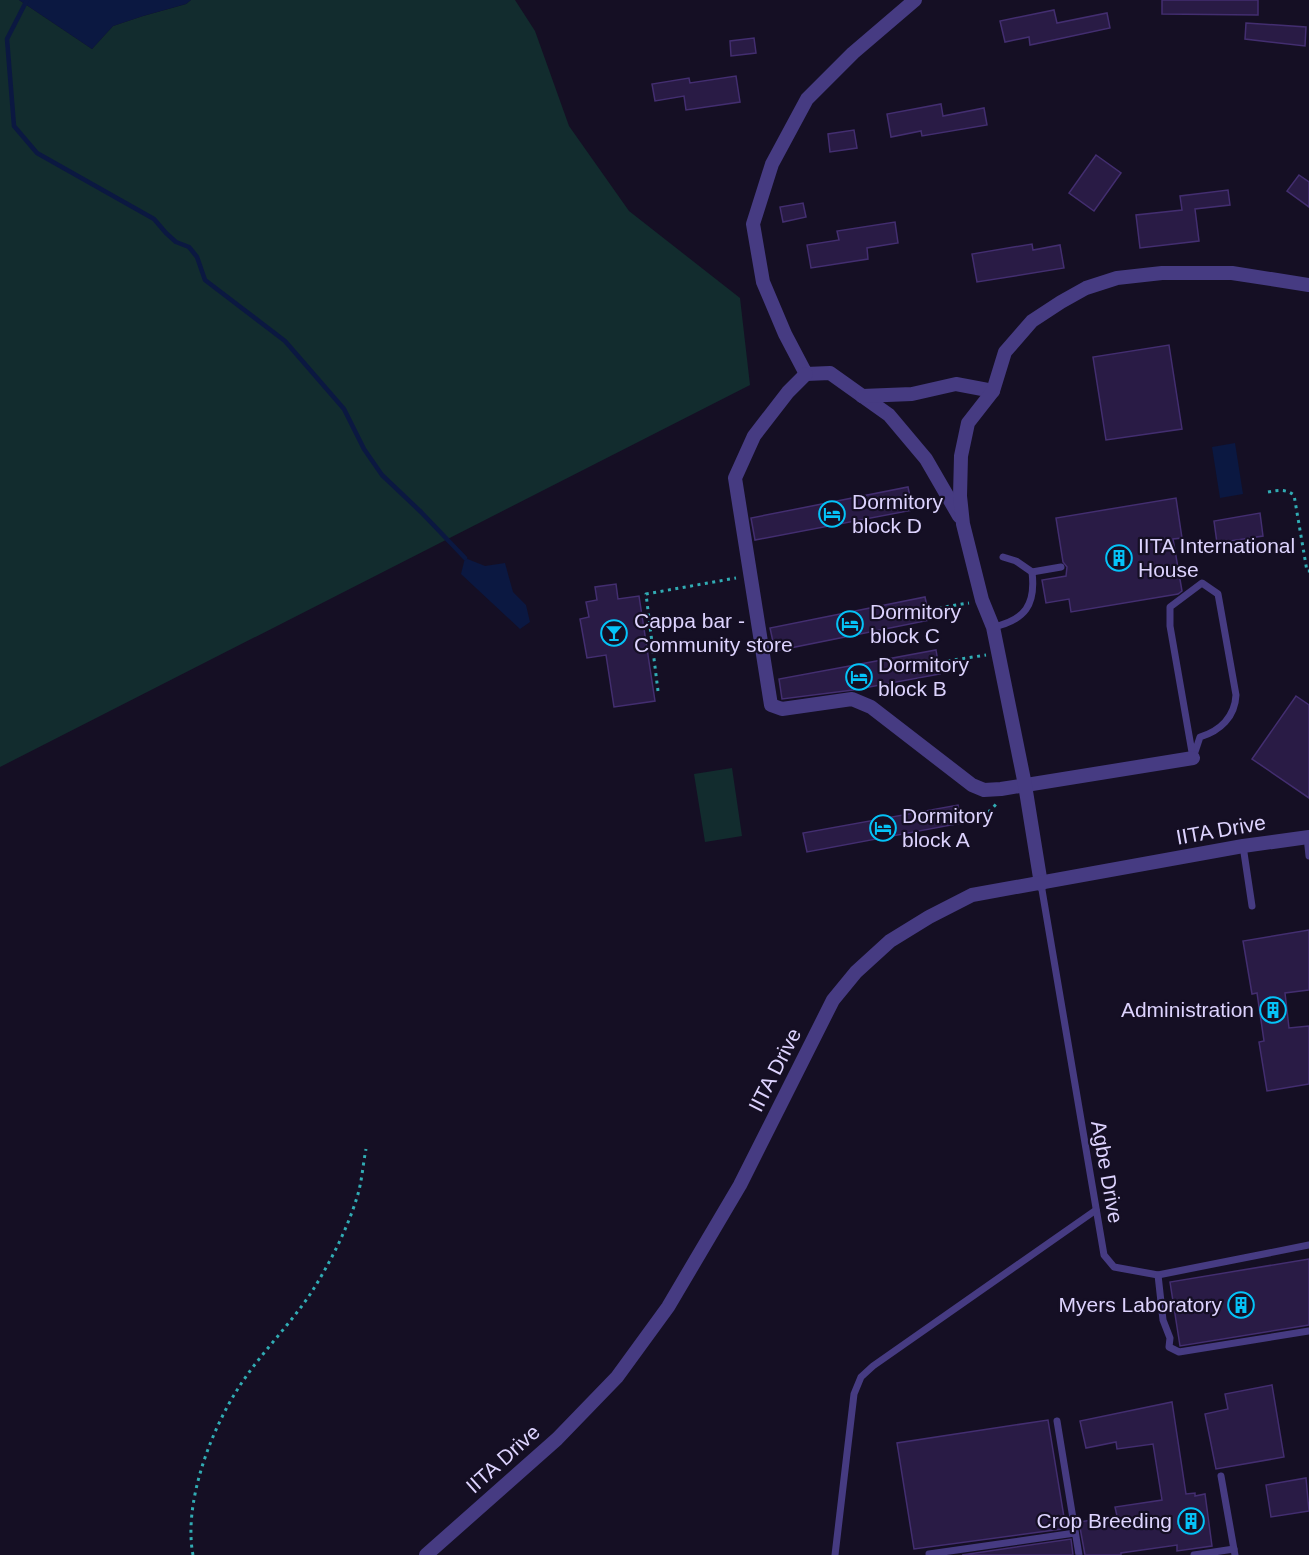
<svg xmlns="http://www.w3.org/2000/svg" width="1309" height="1555" font-family="Helvetica,sans-serif">
<style>
.green{fill:#122c2e}
.water{fill:#0b1841}
.lines{fill:none;stroke-linecap:round;stroke-linejoin:round}
.stream{stroke:#0b1841;stroke-width:4.5}
.building{fill:#291b45;stroke:#432e70;stroke-width:1.5}
.path{stroke:#31acb4;stroke-width:3;stroke-dasharray:3 4.5;stroke-linecap:butt}
.lane{stroke:#463b82;stroke-width:7}
.street{stroke:#463b82;stroke-width:14}
.labels{text-anchor:middle;stroke-width:4.5;stroke-linejoin:round;paint-order:stroke}
.poi-label{font-size:21px;fill:#ddd3fe;stroke:#150f24;text-anchor:start}
.street-label{font-size:21px;fill:#ddd3fe;stroke:#150f24}
</style>
<rect width="100%" height="100%" fill="#150f24"/>
<g class="green">
<path d="M0 0H19L92 49 113 26 143 16 186 4 191 0H515L535 31 569 126 629 211 740 298 750 385 0 767Z"/>
<path d="M732 768 742 836 705 842 694 774Z"/>
</g>
<g class="water">
<path d="M19 0H191L186 4 143 16 113 26 92 49Z"/>
<path d="M1235 443 1243 494 1220 498 1212 447Z"/>
<path d="M465 558 485 566 505 563 513 592 526 605 530 622 520 629 461 574Z"/>
</g>
<g class="lines">
<path class="stream" d="M27 0 7 39 14 126 37 153 154 219 166 233 176 242 189 247 197 257 205 280 285 341 344 409 364 449 382 475 421 512 465 558"/>
</g>
<g class="building">
<path d="M1162 0H1258V15L1162 14Z"/>
<path d="M1054 10 1057 23 1107 13 1110 28 1030 45 1029 37 1005 42 1000 21Z"/>
<path d="M1246 23 1306 27 1305 46 1245 39Z"/>
<path d="M754 38 756 53 731 56 730 41Z"/>
<path d="M736 76 740 102 686 110 684 96 655 101 652 84 689 78 690 83Z"/>
<path d="M941 104 943 116 984 108 987 125 922 136 921 131 891 137 887 114Z"/>
<path d="M854 130 857 148 830 152 828 134Z"/>
<path d="M1096 155 1121 173 1094 211 1069 193Z"/>
<path d="M1299 175 1309 182V207L1287 191Z"/>
<path d="M1228 190 1230 205 1195 209 1199 241 1140 248 1136 215 1182 210 1180 196Z"/>
<path d="M803 203 806 217 783 222 780 207Z"/>
<path d="M895 222 898 243 867 248 868 259 811 268 807 245 839 240 837 231Z"/>
<path d="M1032 244 1033 250 1060 245 1064 268 977 282 972 254Z"/>
<path d="M1169 345 1182 429 1106 440 1093 357Z"/>
<path d="M908 487 913 510 755 540 751 518Z"/>
<path d="M1176 498 1182 538 1173 539 1182 591 1178 594 1071 612 1069 599 1046 603 1042 580 1066 576 1067 567 1063 562 1056 518Z"/>
<path d="M1260 513 1263 536 1217 543 1214 521Z"/>
<path d="M616 584 618 599 639 596 655 701 614 707 606 655 587 658 580 619 589 617 586 602 597 600 595 587Z"/>
<path d="M925 597 930 620 775 651 770 628Z"/>
<path d="M936 650 940 674 853 690 782 699 779 679Z"/>
<path d="M1296 696 1309 705V798L1252 759Z"/>
<path d="M958 805 962 823 807 852 803 833Z"/>
<path d="M1309 930V990L1285 993 1289 1028 1309 1026V1084L1267 1091 1259 1042 1264 1041 1257 993 1252 994 1243 941Z"/>
<path d="M1309 1259V1325L1180 1346 1170 1282Z"/>
<path d="M1272 1385 1284 1457 1216 1469 1205 1414 1228 1409 1225 1394Z"/>
<path d="M1172 1402 1186 1494 1195 1493V1496L1205 1494 1212 1546 1177 1551V1545L1121 1553V1555H1085L1079 1522 1117 1516 1115 1507 1162 1500 1153 1444 1117 1449 1116 1442 1086 1448 1080 1421Z"/>
<path d="M1048 1420 1065 1523H1068L1069 1528 914 1549 897 1443Z"/>
<path d="M1306 1478 1309 1511 1271 1517 1266 1485Z"/>
<path d="M1071 1539 1073 1555H962Z"/>
</g>
<g class="lines">
<g class="path">
<path d="M1268 492C1278 490 1286 489 1294 495L1307 571H1309"/>
<path d="M931 609 969 603"/>
<path d="M940 662 986 655"/>
<path d="M658 691 646 594 736 578"/>
<path d="M966 815 990 811 998 802"/>
<path d="M193 1555C183 1503 211 1430 239 1387 260 1354 289 1326 311 1293 330 1263 348 1228 358 1194 362 1180 363 1164 366 1149"/>
</g>
<g class="lane">
<path d="M1003 557 1016 561 1032 572"/>
<path d="M1202 583 1218 594 1236 695C1235 717 1220 731 1200 737L1193 758 1170 626V607Z"/>
<path d="M993 627C1025 620 1036 605 1032 572L1061 567"/>
<path d="M1307 837 1309 856"/>
<path d="M1243 846 1252 906"/>
<path d="M1041 884 1104 1255 1114 1267 1158 1275 1309 1245"/>
<path d="M1158 1275 1163 1320 1170 1338 1169 1347 1179 1352 1309 1331"/>
<path d="M1057 1421 1079 1555"/>
<path d="M1221 1476 1235 1555"/>
<path d="M929 1554 1075 1533"/>
<path d="M835 1555 854 1394 861 1377 873 1366 1096 1210"/>
<path d="M1194 1555 1234 1549"/>
</g>
<g class="street">
<path d="M915 0 853 53 807 99 772 164 753 224 763 282 785 334 806 374 830 373 889 415 926 459 959 516"/>
<path d="M806 374 788 392 754 436 735 478 771 705 782 709 852 699 871 707 972 785 984 790 1001 789 1193 758"/>
<path d="M862 396 912 394 956 384 993 391"/>
<path d="M1041 884 1025 785 993 627 982 600 963 524 960 496 961 456 968 423 993 391 1005 352 1032 321 1061 302 1086 288 1117 278 1162 273H1232L1309 285"/>
<path d="M426 1555 557 1439 617 1377 668 1307 740 1185 833 1000 856 972 890 941 929 917 972 895 1243 846 1309 837"/>
</g>
</g>
<defs>
<g id="hotel-ring" transform="scale(1.35)"><circle r="9.5" fill="#150f24" stroke="#05c3f8" stroke-width="1.5"/><path d="M-6-4.5h1.5V1H6V5H4.5V3h-9V5H-6ZM-4 0a1.8 1.8 0 1 1 3.6 0ZM.5 0V-2.5h3Q6-2.5 6 0Z" fill="#05c3f8"/></g>
<g id="building-ring" transform="scale(1.35)"><circle r="9.5" fill="#150f24" stroke="#05c3f8" stroke-width="1.5"/><path d="M-4-6H4V6H1V3H-1V6H-4ZM-2.5-4.3h1.7v1.8h-1.7ZM.8-4.3h1.7v1.8H.8ZM-2.5-1h1.7V.8h-1.7ZM.8-1h1.7V.8H.8Z" fill="#05c3f8"/></g>
<g id="bar-ring" transform="scale(1.35)"><circle r="9.5" fill="#150f24" stroke="#05c3f8" stroke-width="1.5"/><path d="M-6-5H6L.8 .8V4.5H3.5V6h-7V4.5H-.8V.8Z" fill="#05c3f8"/></g>
</defs>
<g fill-rule="evenodd">
<use href="#hotel-ring" x="832" y="514"/>
<use href="#building-ring" x="1119" y="558"/>
<use href="#hotel-ring" x="850" y="624"/>
<use href="#bar-ring" x="614" y="633"/>
<use href="#hotel-ring" x="859" y="677"/>
<use href="#hotel-ring" x="883" y="828"/>
<use href="#building-ring" x="1273" y="1010"/>
<use href="#building-ring" x="1241" y="1305"/>
<use href="#building-ring" x="1191" y="1521"/>
</g>
<g class="labels">
<g class="poi-label">
<text x="852" y="509">Dormitory<tspan x="852" dy="24">block D</tspan></text>
<text x="1138" y="553">IITA International<tspan x="1138" dy="24">House</tspan></text>
<text x="870" y="619">Dormitory<tspan x="870" dy="24">block C</tspan></text>
<text x="634" y="628">Cappa bar -<tspan x="634" dy="24">Community store</tspan></text>
<text x="878" y="672">Dormitory<tspan x="878" dy="24">block B</tspan></text>
<text x="902" y="823">Dormitory<tspan x="902" dy="24">block A</tspan></text>
<text x="1254" y="1017" text-anchor="end">Administration</text>
<text x="1222" y="1312" text-anchor="end">Myers Laboratory</text>
<text x="1172" y="1528" text-anchor="end">Crop Breeding</text>
</g>
<g class="street-label">
<text transform="translate(1221 830) rotate(-10)" y="7">IITA Drive</text>
<text transform="translate(775 1070) rotate(-63)" y="7">IITA Drive</text>
<text transform="translate(1107 1172) rotate(80)" y="7">Agbe Drive</text>
<text transform="translate(503 1459) rotate(-42)" y="7">IITA Drive</text>
</g>
</g>
</svg>
